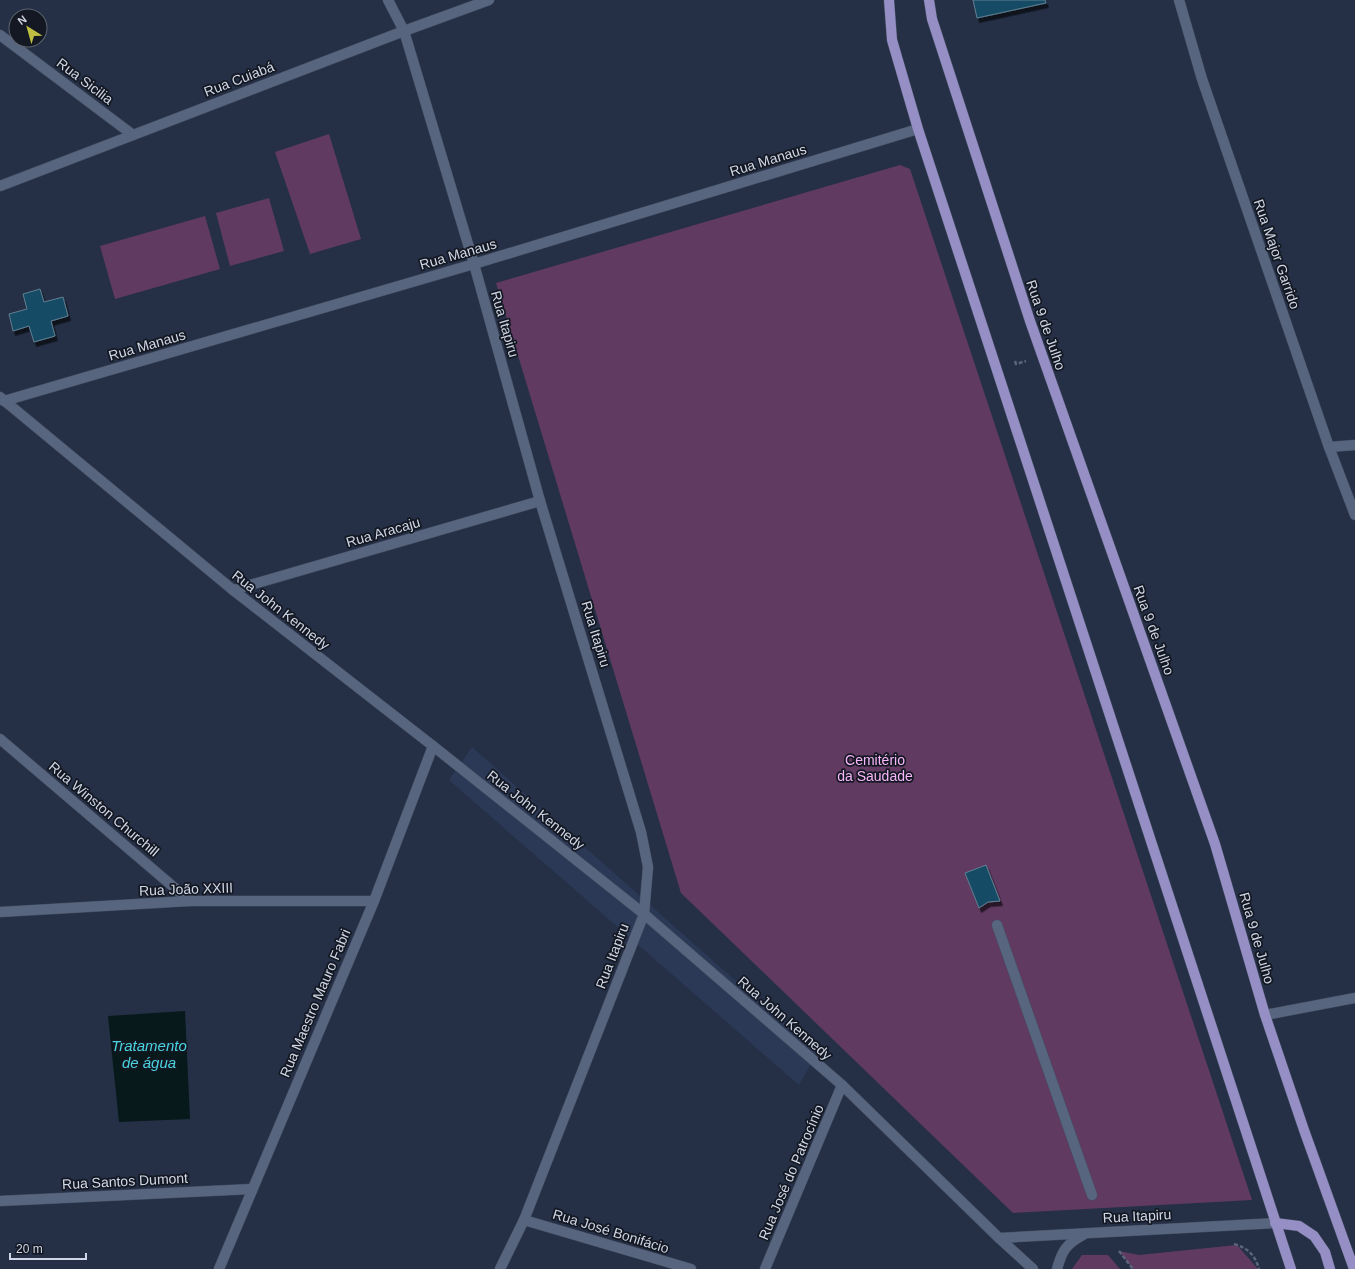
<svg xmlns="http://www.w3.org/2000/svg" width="1355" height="1269" font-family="Arial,sans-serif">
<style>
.built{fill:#2c3956}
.green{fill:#613a62}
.water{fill:#07191a}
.building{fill:#164c66;stroke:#617f91;filter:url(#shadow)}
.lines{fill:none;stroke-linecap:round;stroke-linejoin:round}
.minor-casing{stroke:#444d60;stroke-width:11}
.major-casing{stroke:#444d60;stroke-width:11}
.path{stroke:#5b6479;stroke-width:2.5;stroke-dasharray:4 2;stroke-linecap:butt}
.minor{stroke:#58657e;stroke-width:10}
.major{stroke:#958fc5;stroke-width:10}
.labels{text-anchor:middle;stroke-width:3.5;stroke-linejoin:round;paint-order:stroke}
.street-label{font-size:14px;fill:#cfd6e5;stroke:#131822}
.park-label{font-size:14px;fill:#f9b5fa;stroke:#131822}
.water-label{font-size:15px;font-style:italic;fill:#49d4df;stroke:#131822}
</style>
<defs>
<filter id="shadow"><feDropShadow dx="2.5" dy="4.5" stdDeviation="0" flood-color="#0009"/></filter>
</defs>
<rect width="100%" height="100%" fill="#253047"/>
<path class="built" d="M472 747 817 1053 799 1085 449 780Z"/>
<g class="green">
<path d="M329 134 361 239 310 254 275 152Z"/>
<path d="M900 165 910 169 1252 1200 1013 1213 681 893 496 283Z"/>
<path d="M269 198 284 251 230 266 216 213Z"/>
<path d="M205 216 220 269 115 299 100 246Z"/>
<path d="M1237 1245 1258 1269H1133L1119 1251 1139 1255Z"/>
<path d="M1082 1255H1108L1120 1269H1072Z"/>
</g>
<path class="water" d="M185 1011 190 1119 119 1122 108 1016Z"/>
<g class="building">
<path d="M973 0H1045L1046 3 977 18Z"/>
<path d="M40 289 44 302 63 297 68 316 51 321 55 336 34 342 29 326 13 331 9 314 27 309 23 294Z"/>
<path d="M986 865 1000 901 988 902 979 908 965 873Z"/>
</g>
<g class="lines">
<g class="minor-casing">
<g id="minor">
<path d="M388 0 404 31 474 264 540 501 641 832 648 867 644 914 524 1220 500 1269"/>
<path d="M1179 0 1202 79 1329 447 1355 515"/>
<path d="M0 35 133 135"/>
<path d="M0 186 404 31 489 0"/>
<path d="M0 397 233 590 433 746 644 914 842 1085 999 1238 1033 1269"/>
<path d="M4 401 474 264 918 129"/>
<path d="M1329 447 1355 445"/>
<path d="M233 590 540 501"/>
<path d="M0 739 190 901"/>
<path d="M0 912 190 901H374"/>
<path d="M997 925 1092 1195"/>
<path d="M1265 1015 1355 998"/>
<path d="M0 1201 252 1189"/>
<path d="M524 1220 691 1269"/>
<path d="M999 1238 1275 1223"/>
<path d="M219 1269 374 901 433 746"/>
<path d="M765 1269 842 1085"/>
<path d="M1057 1269C1062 1251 1066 1244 1083 1235"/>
</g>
</g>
<g class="major-casing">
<g id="major">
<path d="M889 0 892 40 918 129 1291 1269"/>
<path d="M929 0 932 19 1030 321 1215 844 1265 1015 1304 1130 1354 1269"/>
<path d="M1275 1223 1299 1226 1314 1236 1325 1252 1330 1269"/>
</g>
</g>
<g class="path">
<path d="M1015 361 1016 364 1026 361"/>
<path d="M1234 1244C1248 1248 1255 1255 1259 1269"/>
<path d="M1119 1251 1133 1269"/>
</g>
<use href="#minor" class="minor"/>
<use href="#major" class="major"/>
</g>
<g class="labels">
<g class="street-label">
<text transform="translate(239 79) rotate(-21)" y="5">Rua Cuiabá</text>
<text transform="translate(85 81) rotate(37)" y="5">Rua Sicilia</text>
<text transform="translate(768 160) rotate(-17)" y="5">Rua Manaus</text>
<text transform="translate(458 254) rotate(-16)" y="5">Rua Manaus</text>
<text transform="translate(1277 254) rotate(71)" y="5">Rua Major Garrido</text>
<text transform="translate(505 324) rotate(74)" y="5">Rua Itapiru</text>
<text transform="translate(1046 325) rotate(71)" y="5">Rua 9 de Julho</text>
<text transform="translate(147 345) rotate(-16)" y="5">Rua Manaus</text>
<text transform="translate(383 532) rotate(-16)" y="5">Rua Aracaju</text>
<text transform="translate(281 610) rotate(38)" y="5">Rua John Kennedy</text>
<text transform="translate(1154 630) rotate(70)" y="5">Rua 9 de Julho</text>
<text transform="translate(596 634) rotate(73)" y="5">Rua Itapiru</text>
<text transform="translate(104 809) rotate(40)" y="5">Rua Winston Churchill</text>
<text transform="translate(536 810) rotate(38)" y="5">Rua John Kennedy</text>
<text transform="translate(186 889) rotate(-2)" y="5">Rua João XXIII</text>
<text transform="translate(1257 938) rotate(74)" y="5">Rua 9 de Julho</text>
<text transform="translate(612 956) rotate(-69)" y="5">Rua Itapiru</text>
<text transform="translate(315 1003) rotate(-67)" y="5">Rua Maestro Mauro Fabri</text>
<text transform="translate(785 1018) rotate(41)" y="5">Rua John Kennedy</text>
<text transform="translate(791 1172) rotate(-67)" y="5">Rua José do Patrocínio</text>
<text transform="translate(125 1181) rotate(-3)" y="5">Rua Santos Dumont</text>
<text transform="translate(1137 1216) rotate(-3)" y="5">Rua Itapiru</text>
<text transform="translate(611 1231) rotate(17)" y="5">Rua José Bonifácio</text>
</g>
<g class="park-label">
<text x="875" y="765">Cemitério<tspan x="875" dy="16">da Saudade</tspan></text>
</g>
<g class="water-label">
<text x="149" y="1051">Tratamento<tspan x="149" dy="17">de água</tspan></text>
</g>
</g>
<g transform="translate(28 28) rotate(323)"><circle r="19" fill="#131822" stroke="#5e6470"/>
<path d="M0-3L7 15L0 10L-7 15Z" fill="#bebf42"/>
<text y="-6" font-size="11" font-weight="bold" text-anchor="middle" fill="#cfd6e5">N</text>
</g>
<path d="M10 1253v6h76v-6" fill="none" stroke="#cfd6e5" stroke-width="2"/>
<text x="16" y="1253" font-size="12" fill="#cfd6e5" stroke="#131822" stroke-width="3" paint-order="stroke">20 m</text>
</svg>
